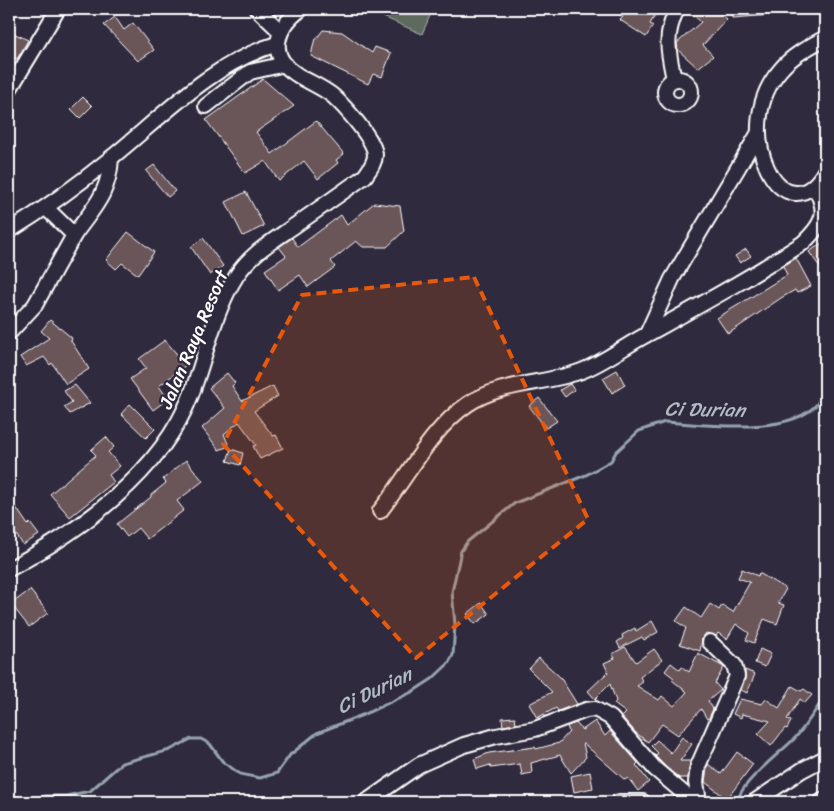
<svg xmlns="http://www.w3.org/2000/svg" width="834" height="811" font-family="Sriracha,sans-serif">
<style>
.green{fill:#5f6a5f;stroke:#afb4af}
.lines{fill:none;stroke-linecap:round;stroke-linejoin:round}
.stream{stroke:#97a4b1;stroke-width:3}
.building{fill:#6a5558;stroke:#fff}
.minor-casing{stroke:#fff;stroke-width:18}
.minor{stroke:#2f2a3d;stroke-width:14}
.marked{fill:#e8590c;fill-opacity:0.2;stroke:#e8590c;stroke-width:4;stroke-dasharray:10 6;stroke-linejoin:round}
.labels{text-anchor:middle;stroke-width:4.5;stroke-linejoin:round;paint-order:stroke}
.street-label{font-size:19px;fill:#fff;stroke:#2f2a3d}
.water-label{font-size:20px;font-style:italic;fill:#b1bbc4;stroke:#2f2a3d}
</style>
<rect width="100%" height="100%" fill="#2f2a3d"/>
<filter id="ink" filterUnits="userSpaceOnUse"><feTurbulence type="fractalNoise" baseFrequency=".02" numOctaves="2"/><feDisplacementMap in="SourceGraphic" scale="10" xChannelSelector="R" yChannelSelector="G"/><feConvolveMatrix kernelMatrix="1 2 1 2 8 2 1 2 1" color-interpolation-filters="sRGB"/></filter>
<g filter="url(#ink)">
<path class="green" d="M376 9H433L422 34 374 13Z"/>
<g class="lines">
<g class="stream">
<path d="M33 802 45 796H66L90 791 122 763 170 750 191 739H201L210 744 223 762 240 774 260 778 277 773 290 755 317 733 365 714 412 692 432 679 448 664 453 655 455 624 452 592 461 551 467 542 515 503 586 475 611 461 616 452 639 431 665 422C703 424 789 437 817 404 820 400 823 395 825 391"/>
<path d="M738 802C738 784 783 751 796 737 807 724 816 710 825 696"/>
</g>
</g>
<g class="building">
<path d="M611 9H658L650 24 653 26 646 37 620 20 623 17Z"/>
<path d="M686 9H716L727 19 703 45 713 56 698 68 678 50 677 43 701 22Z"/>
<path d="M732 9H771V15L733 18Z"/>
<path d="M115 17 124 30 133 23 154 50 138 61 104 25Z"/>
<path d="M323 30 342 32 372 53 375 47 391 53 382 77 373 74 368 84 311 56 314 42Z"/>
<path d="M9 31 28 40 17 59 9 55Z"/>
<path d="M263 79 294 106 256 132 272 154 316 121 344 154 336 160 338 163 318 179 304 161 279 181 265 161 245 173 206 120Z"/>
<path d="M83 97 92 106 80 118 71 109Z"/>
<path d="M154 165 175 191 168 197 146 171Z"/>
<path d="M246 192 264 226 243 236 226 202Z"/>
<path d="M374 203 400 206 404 231 387 247H363L356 241 331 261 335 267 308 287 300 275 278 290 265 270 286 256 279 247 292 238 298 247 341 215 347 225Z"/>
<path d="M128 232 154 252 138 275 122 263 116 269 106 260Z"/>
<path d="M203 238 223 266 210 275 191 247Z"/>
<path d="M825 241V274L809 252Z"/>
<path d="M746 249 751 256 740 263 735 256Z"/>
<path d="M796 258 811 286 797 293 795 290 781 298 728 334 717 318 787 275 783 266Z"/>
<path d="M50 320 72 338 71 341 89 369 66 384 52 363 50 365 44 357 26 366 20 357 49 338 41 331Z"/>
<path d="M165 340 186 365 159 386 168 399 153 410 130 379 146 368 139 359Z"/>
<path d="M617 370 625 385 612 393 603 378Z"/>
<path d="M227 373 235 383 232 386 242 401 273 386 278 396 254 411 273 436 276 435 283 448 260 459 253 446 256 445 239 422 224 434 229 446 219 450 202 428 225 408 209 388Z"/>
<path d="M570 384 574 390 565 397 560 390Z"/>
<path d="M75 385 90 403 70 414 64 407 72 402 64 391Z"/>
<path d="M539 398 557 421 546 428 529 406Z"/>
<path d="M130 404 155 429 146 438 121 414Z"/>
<path d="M106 437 114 447 108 452 120 466 109 475 114 482 70 517 50 494 96 455 91 450Z"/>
<path d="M231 449 243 453 240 465 227 461Z"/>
<path d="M186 460 203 481 177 501 184 510 147 539 138 528 127 537 117 524 151 497V495L166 483 163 479Z"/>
<path d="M15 506 28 525 30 523 39 535 23 545 9 524V510Z"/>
<path d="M742 569 758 576 759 573 786 589 778 603 784 605 777 624 764 619 754 643 746 640 749 633 736 624 727 639 718 633 716 636 706 633 702 639 700 651 680 644 686 628 676 621 686 607 701 618 710 604 719 610 722 605 733 612 750 582 738 578Z"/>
<path d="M30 590 48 613 29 627 11 604Z"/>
<path d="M481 603 489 614 475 624 467 614Z"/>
<path d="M652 621 658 632 644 640 642 637 620 648 617 642 623 638 622 635 635 628 636 631Z"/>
<path d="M625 647 636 662 654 649 662 660 640 677 643 682 637 686 659 700 662 696 674 706 687 692 672 680 674 678 665 671 671 663 680 670 682 667 689 672 698 653 722 666 724 667 715 683 721 690 708 701 713 709 709 718 707 719 701 709 678 735 662 724 648 742 636 733 622 717 626 713 614 704 616 701 610 684 595 699 588 691 608 672 604 663 615 658 612 654Z"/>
<path d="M760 649 771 654 765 667 755 663Z"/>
<path d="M539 658 560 677 577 704 558 711 556 708 537 718 529 704 552 692 529 669Z"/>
<path d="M745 670 755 674 747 693 741 690 745 679Z"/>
<path d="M792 686 801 691 804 689 812 695 805 703 800 699 787 719 791 721 787 729 785 728 771 746 758 734 770 721 742 714 741 718 733 714 740 699 762 704 766 699 779 708Z"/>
<path d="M515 717 516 724 503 726 502 718Z"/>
<path d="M595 721 605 736 610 731 638 763 636 765 649 782 638 791 628 778 625 780 583 743 586 757 571 773 560 755 531 763 532 773 522 775 520 764 491 768 490 765 477 769 474 759 489 753 535 747 536 749 559 743 569 732 567 726 576 723 582 730Z"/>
<path d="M682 737 692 744 680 761H690L688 778H679L667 768 655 756 658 753 651 746 657 740 671 753Z"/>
<path d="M737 752 753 764 727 799 705 782 707 768 708 764 721 774Z"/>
<path d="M590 772 593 788 574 792 571 776Z"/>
</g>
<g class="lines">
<g class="minor-casing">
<g id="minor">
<path d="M257 9 280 31"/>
<path d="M825 38C809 47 793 55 781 69 727 130 784 240 825 171"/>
<circle cx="678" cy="92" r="13"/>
<path d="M674 79C668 51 664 36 677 9"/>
<path d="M9 90 58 9"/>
<path d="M206 106 250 72 285 64"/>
<path d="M9 231C45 209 79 184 111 158 163 116 212 63 277 44"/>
<path d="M74 235C94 207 109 194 111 158"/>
<path d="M9 333 35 305 74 235 46 208"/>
<path d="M647 334 672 279 758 134"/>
<path d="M380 511C409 475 430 430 468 404 503 381 547 385 584 370 606 361 625 346 646 335 700 305 752 277 803 243 824 223 829 212 814 186"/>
<path d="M9 569C80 531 161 473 191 395 206 356 214 311 237 275 251 253 276 239 297 224 320 208 343 192 365 176 369 170 375 163 375 155 375 140 344 106 333 96 322 87 308 82 296 74 266 55 277 27 301 9"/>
<path d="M366 802 419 765 464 745 496 736 535 729 586 710 595 709 611 718 655 769 694 802"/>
<path d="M619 802H643"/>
<path d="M699 802 696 782 698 766 737 676 734 665 710 642"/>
<path d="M754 802 802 770 825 758"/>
<path d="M821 802 825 799"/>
</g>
</g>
<use href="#minor" class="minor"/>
</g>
</g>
<path class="marked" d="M474 277 588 519 416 658 223 444 302 295Z"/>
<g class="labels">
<g class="street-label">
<text transform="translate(193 339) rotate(-67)" y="7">Jalan Raya Resort</text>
</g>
<g class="water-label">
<text transform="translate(705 409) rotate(1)" y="7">Ci Durian</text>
<text transform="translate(374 690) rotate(-26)" y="7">Ci Durian</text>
</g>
</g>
<rect width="834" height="811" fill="none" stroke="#2f2a3d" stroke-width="30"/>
<rect x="15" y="15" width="804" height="781" fill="none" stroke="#fff" stroke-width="2" filter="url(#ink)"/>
</svg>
